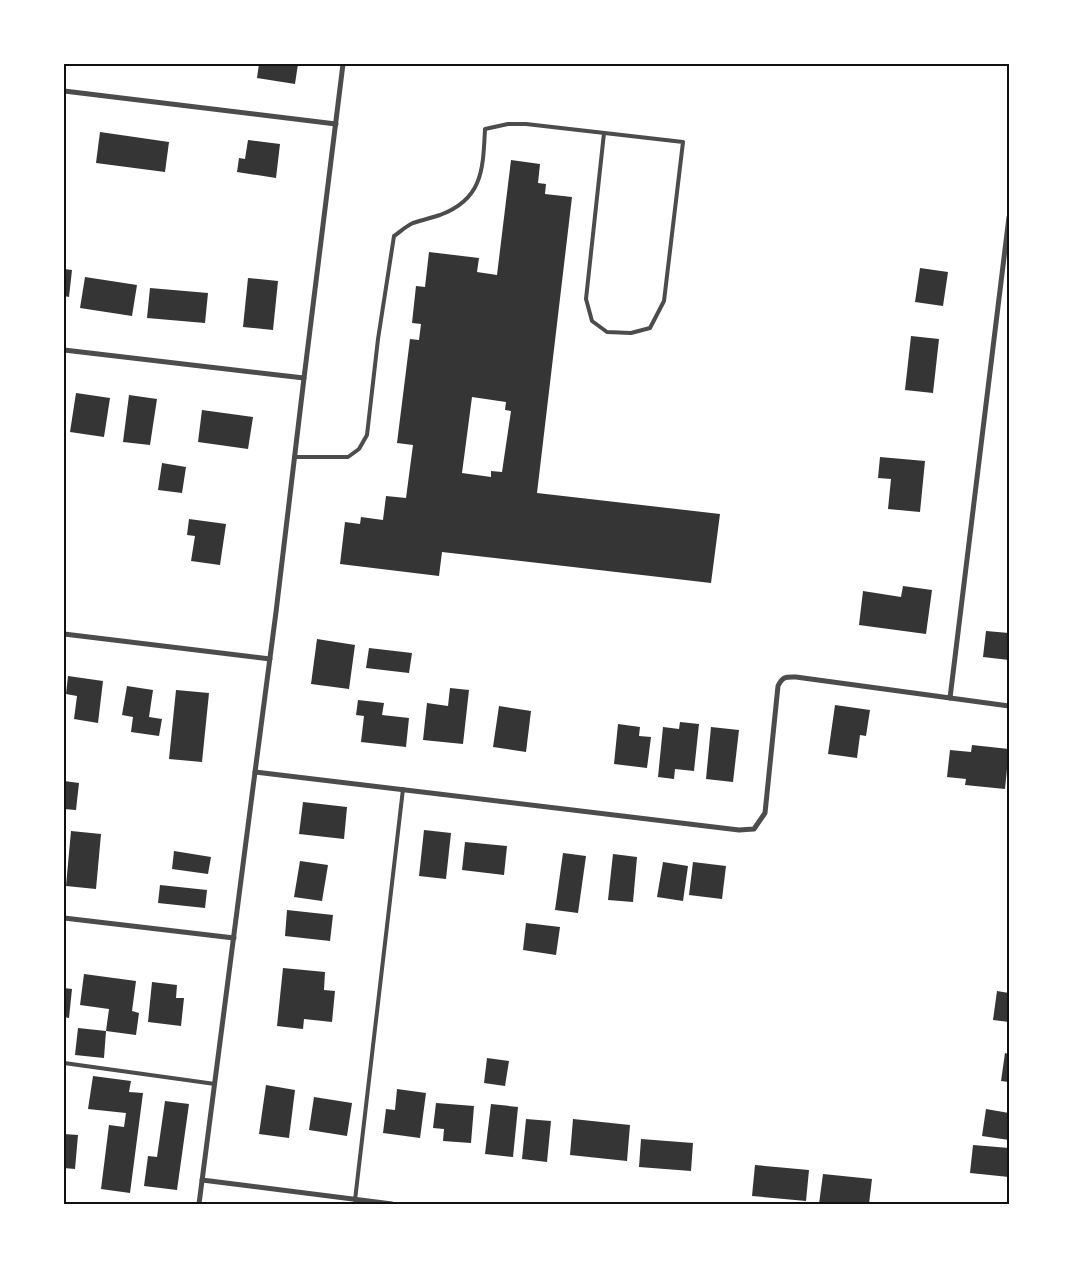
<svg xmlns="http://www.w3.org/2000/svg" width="1073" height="1268" font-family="Arial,sans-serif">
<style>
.building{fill:#353535;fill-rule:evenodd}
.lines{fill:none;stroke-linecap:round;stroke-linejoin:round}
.service{stroke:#4c4c4c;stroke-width:4}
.minor{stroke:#4c4c4c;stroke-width:5}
.neatline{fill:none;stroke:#111;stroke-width:2}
</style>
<rect width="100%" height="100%" fill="#fff"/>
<g class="building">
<path d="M259 64H298L295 84 257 78Z"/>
<path d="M100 132 169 142 165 172 96 163Z"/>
<path d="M248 140 280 144 276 178 237 172 239 158 245 159Z"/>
<path d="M511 160 540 164 538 183 546 184 545 194 572 197 537 493 720 514 711 583 442 552 439 576 340 564 345 522 360 524 361 517 383 520 386 496 406 498 413 445 397 443 410 339 419 340 421 324 412 323 416 286 425 287 429 252 479 258 477 272 497 275ZM472 397 506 402 505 410 511 411 502 472 491 471V477L462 473Z"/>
<path d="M920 268 948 272 943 306 915 302Z"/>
<path d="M64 269 72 270 69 297 64 296Z"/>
<path d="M85 277 137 285 132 316 80 308Z"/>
<path d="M248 278 278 281 273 330 243 327Z"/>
<path d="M150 288 208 293 205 323 147 318Z"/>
<path d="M911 336 939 339 933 393 905 390Z"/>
<path d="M76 393 110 398 104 437 70 432Z"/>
<path d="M129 395 157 399 150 445 123 442Z"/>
<path d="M202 410 253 417 248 449 198 442Z"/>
<path d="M880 457 925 461 920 512 888 509 891 479 878 478Z"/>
<path d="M162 463 186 467 182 493 158 490Z"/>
<path d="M189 519 226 524 220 565 191 561 195 536 187 535Z"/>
<path d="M903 586 932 590 926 634 859 625 863 591 901 597Z"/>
<path d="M986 631 1009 633V660L983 657Z"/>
<path d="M317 639 355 645 349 689 311 684Z"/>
<path d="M369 648 412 653 409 673 366 668Z"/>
<path d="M68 676 103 681 98 723 74 719 77 696 66 694Z"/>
<path d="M127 686 153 690 149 717 162 719 159 736 131 732 133 717 122 715Z"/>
<path d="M450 688 469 690 463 744 423 740 427 703 448 706Z"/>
<path d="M176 690 209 693 202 762 169 759Z"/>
<path d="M358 700 384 703 382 715 409 718 406 747 361 742 364 716 356 715Z"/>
<path d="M835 705 870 710 866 736 860 735 857 758 828 754Z"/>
<path d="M499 706 531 711 526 752 493 747Z"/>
<path d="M680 722 699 724 694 771 675 769 674 779 658 777 663 727 679 729Z"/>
<path d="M618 724 640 727 639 736 651 737 647 768 614 764Z"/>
<path d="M711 727 739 730 733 782 706 779Z"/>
<path d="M972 745 1009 749 1005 789 965 785 966 779 947 777 950 750 971 752Z"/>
<path d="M64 781 79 783 76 810 64 809Z"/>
<path d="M303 802 347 807 344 839 299 834Z"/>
<path d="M424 830 451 833 446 879 419 876Z"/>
<path d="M71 831 101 834 96 889 66 886Z"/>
<path d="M465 842 507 846 504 875 462 870Z"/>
<path d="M174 851 211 857 208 874 172 869Z"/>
<path d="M563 853 586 856 578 913 555 910Z"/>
<path d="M613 854 637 857 633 902 608 900Z"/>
<path d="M300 861 328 865 322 901 294 897Z"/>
<path d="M663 862 688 866 683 901 657 897Z"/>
<path d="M693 862 726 866 722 899 689 895Z"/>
<path d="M160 885 207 890 205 908 158 903Z"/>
<path d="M287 910 333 915 330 941 285 936Z"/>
<path d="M526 923 560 927 556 955 523 950Z"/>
<path d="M283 968 325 972 324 990 335 991 332 1022 304 1019 303 1029 277 1026Z"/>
<path d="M84 974 136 981 132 1011 139 1013 136 1035 106 1031 109 1009 80 1005Z"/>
<path d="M152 982 177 985 176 998H184L181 1026 148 1022Z"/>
<path d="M64 988 72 989 69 1018 64 1017Z"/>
<path d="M997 991 1009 993V1022L993 1020Z"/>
<path d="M78 1028 106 1031 104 1058 75 1055Z"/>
<path d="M1005 1053 1009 1054V1082L1001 1081Z"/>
<path d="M487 1058 509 1061 505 1086 484 1083Z"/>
<path d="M93 1076 131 1081 129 1092 143 1093 130 1193 101 1189 109 1125 124 1127 126 1113 88 1109Z"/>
<path d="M266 1085 295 1090 289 1138 259 1134Z"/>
<path d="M397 1089 426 1093 420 1138 383 1133 386 1109 395 1110Z"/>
<path d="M314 1097 352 1103 347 1136 309 1130Z"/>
<path d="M165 1101 189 1104 177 1190 144 1186 148 1156 157 1157Z"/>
<path d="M436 1103 474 1106 471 1143 443 1141 444 1129 433 1128Z"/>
<path d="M491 1104 518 1107 513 1157 485 1154Z"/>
<path d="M986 1109 1009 1113V1140L982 1136Z"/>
<path d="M526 1119 551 1121 547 1162 522 1159Z"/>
<path d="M573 1119 630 1125 627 1161 570 1155Z"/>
<path d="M64 1134 78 1135 75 1169 64 1168Z"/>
<path d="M641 1139 693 1143 691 1171 639 1167Z"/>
<path d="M973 1145 1009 1148V1177L970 1173Z"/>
<path d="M755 1165 809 1170 806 1201 752 1196Z"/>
<path d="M823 1174 872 1179 869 1204H819Z"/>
</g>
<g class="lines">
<g class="service">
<path d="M294 457H348L359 449 367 435 378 339 394 236C400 232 406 226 413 223 422 220 431 218 440 215 483 199 483 169 485 129L508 124H526L683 142 664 301 650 328 631 333 607 332 592 321 586 299 604 133"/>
<path d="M64 1063 215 1084"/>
<path d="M355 1200 403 789"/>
</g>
<g class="minor">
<path d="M64 91 336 124"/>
<path d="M64 350 304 378"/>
<path d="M64 634 270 659"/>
<path d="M950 698 1009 217"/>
<path d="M255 772 739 830 754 829 765 813 778 686C783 676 786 677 796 677L1009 706"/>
<path d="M64 918 234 938"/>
<path d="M202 1180 392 1204"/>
<path d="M199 1204 255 772 276 612 304 378 343 64"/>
</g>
</g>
<rect width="1073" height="1268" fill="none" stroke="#ffffff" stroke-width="130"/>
<rect x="65" y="65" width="943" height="1138" class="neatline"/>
</svg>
